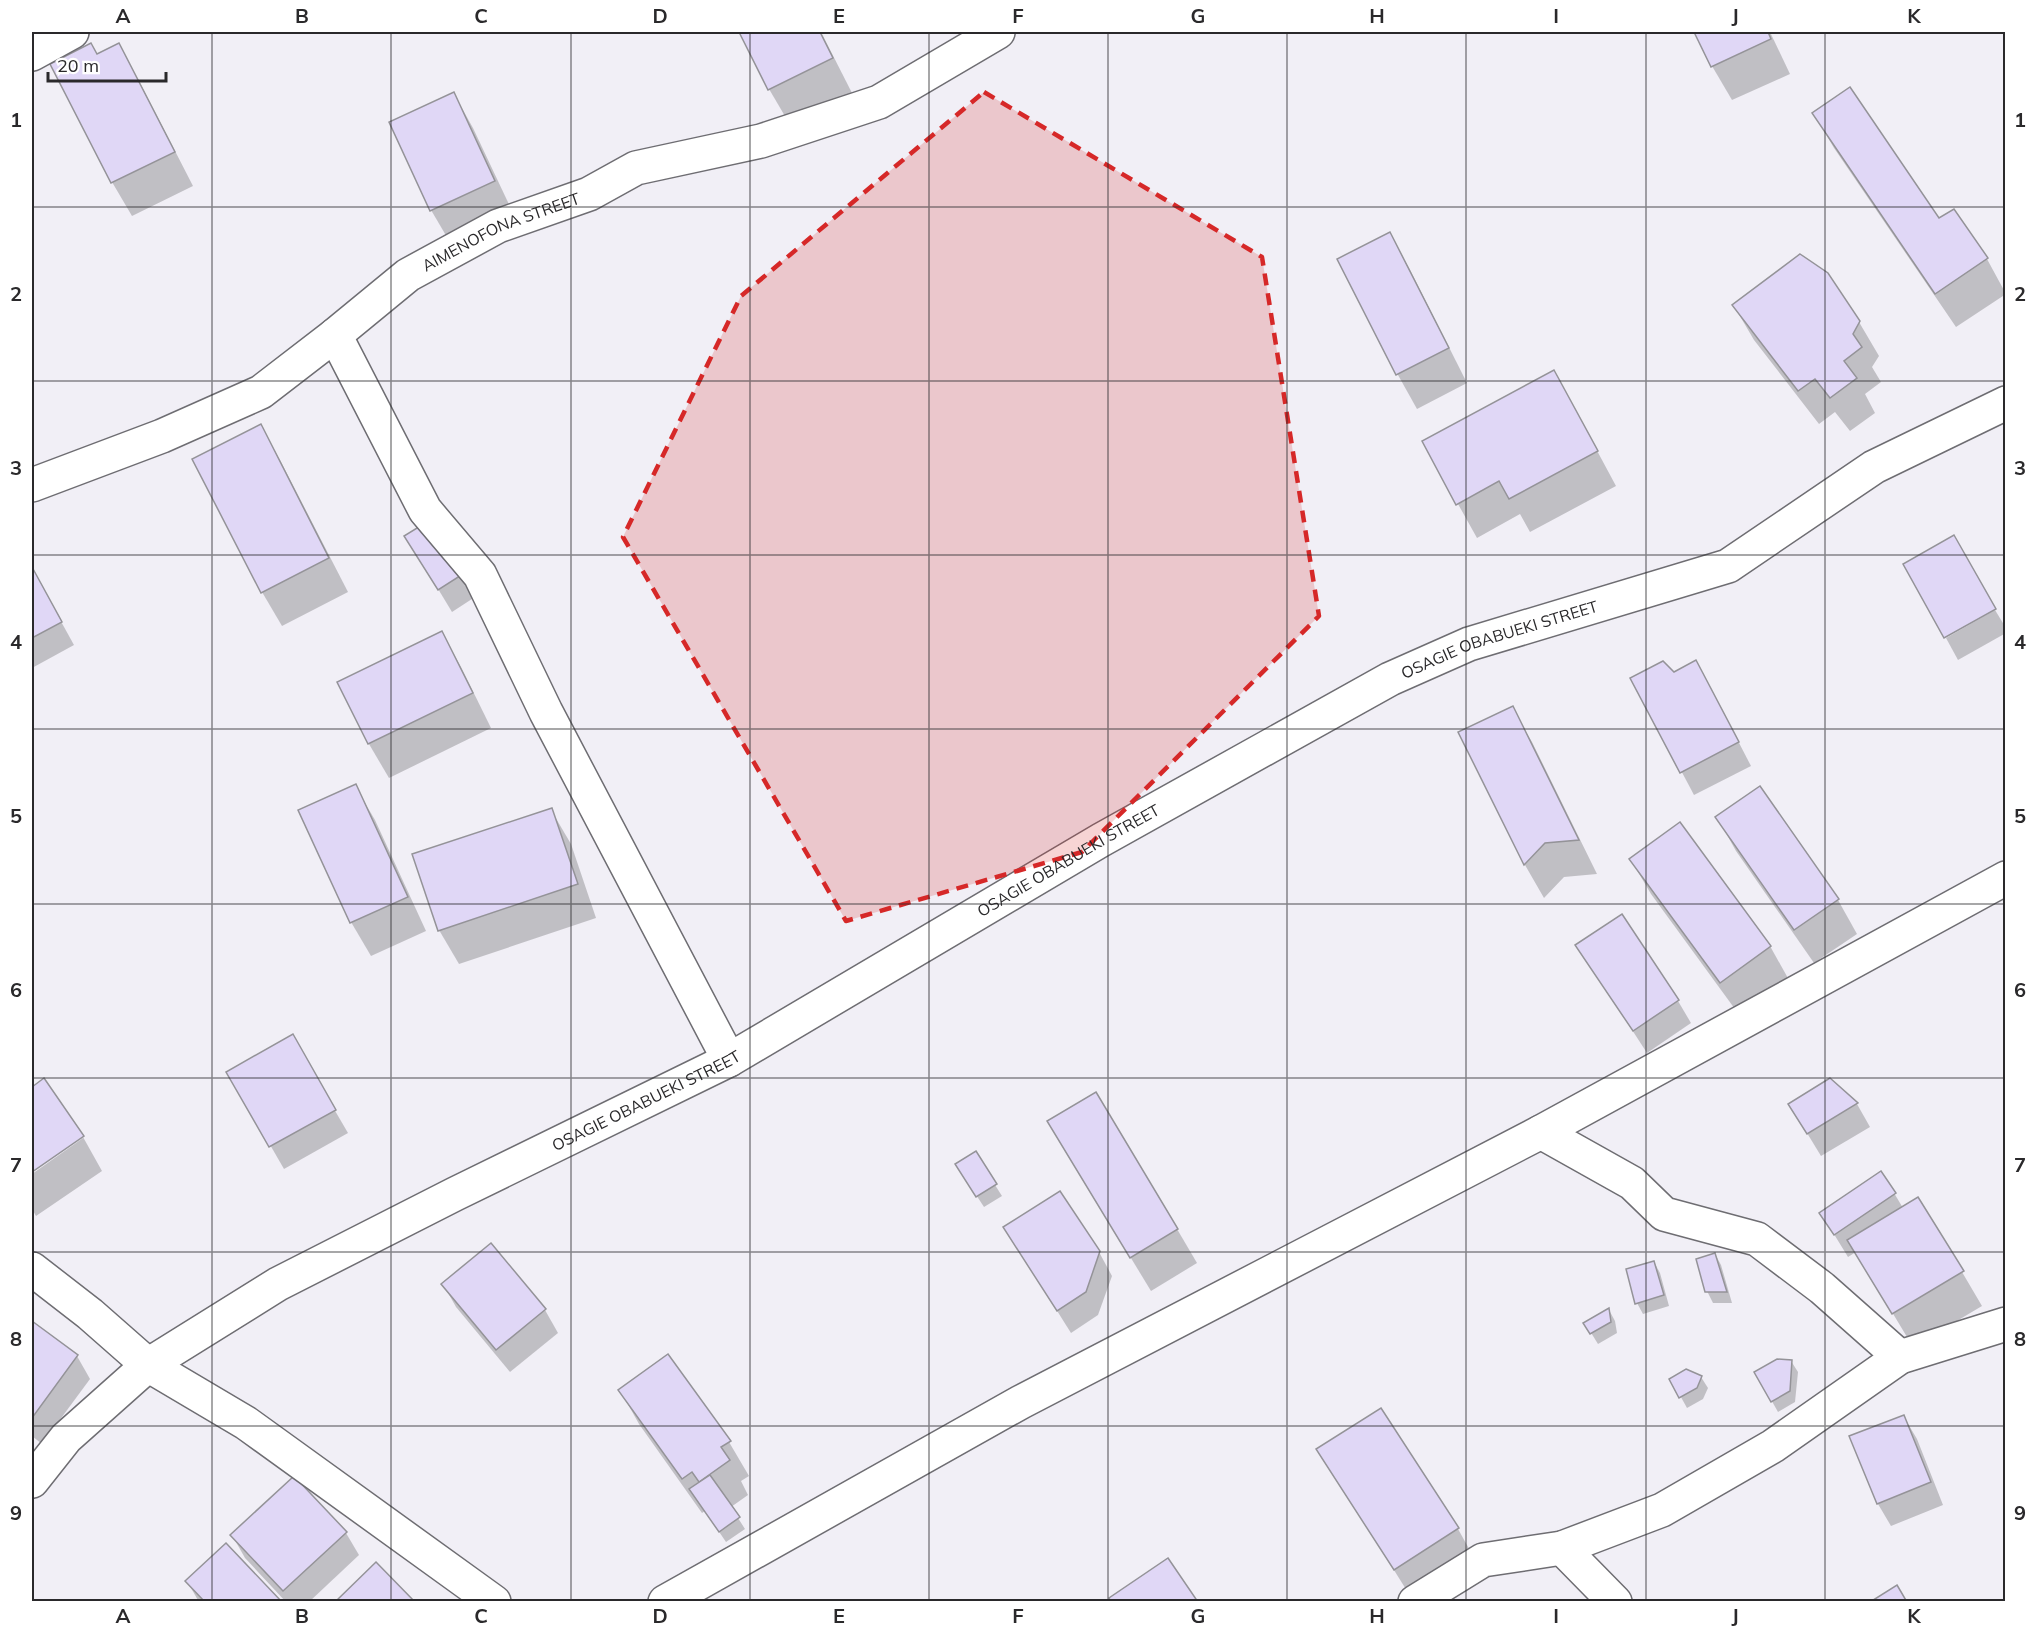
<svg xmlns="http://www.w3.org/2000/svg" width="2037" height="1633" font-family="Mulish,sans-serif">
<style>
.shadow{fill:#0003}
.building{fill:#e0d7f6;stroke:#949398;stroke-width:1.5}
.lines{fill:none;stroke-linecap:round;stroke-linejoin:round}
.minor-casing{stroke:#6e6d72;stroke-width:36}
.minor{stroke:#fff;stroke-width:33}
.marked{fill:#d62828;fill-opacity:0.2;stroke:#d62828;stroke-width:4.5;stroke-dasharray:12 8;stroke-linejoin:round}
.grid{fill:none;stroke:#2a292b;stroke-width:1.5;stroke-opacity:0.55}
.labels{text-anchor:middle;stroke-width:6;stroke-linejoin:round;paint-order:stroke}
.street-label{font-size:16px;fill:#2a292b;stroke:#fff}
.neatline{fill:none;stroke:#2a292b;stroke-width:2}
.grid-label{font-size:20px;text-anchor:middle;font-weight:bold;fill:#2a292b}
</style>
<rect width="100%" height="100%" fill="#f1eff6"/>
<g class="shadow">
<path d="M741 32H821L852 93 789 123 769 89Z"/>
<path d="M1696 32H1770L1790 74 1732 100 1712 66Z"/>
<path d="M119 45 138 79 193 186 132 216 112 182 52 64 97 55Z"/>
<path d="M454 94 473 128 514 215 451 244 431 210Z"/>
<path d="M1814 114 1939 221 1953 211 1987 259 2006 294 1956 327 1834 148Z"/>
<path d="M1389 234 1409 268 1467 383 1417 409 1398 375 1339 260Z"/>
<path d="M1734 306 1859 322 1879 356 1872 367 1881 382 1865 394 1875 413 1850 431 1835 412 1819 424 1754 340Z"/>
<path d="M1573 406 1616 486 1530 532 1520 514 1477 538 1458 504Z"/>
<path d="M260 426 280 460 348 592 282 626 262 592Z"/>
<path d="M429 522 475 597 452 612 420 559Z"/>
<path d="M32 569 74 645 32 668Z"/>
<path d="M1995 610 2006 628V633L1958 660 1946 638Z"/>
<path d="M442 633 461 667 491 728 389 778 369 744 339 683Z"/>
<path d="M1674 674 1709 685 1751 766 1694 795 1632 678Z"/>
<path d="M1512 708 1532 742 1597 874 1564 877 1544 898 1525 865 1460 733Z"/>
<path d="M355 786 375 820 426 931 371 956 351 922Z"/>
<path d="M1760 788 1838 900 1857 934 1814 963 1736 851 1717 817Z"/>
<path d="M551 810 571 844 596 918 459 964 439 930Z"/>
<path d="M1631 860 1770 946 1789 980 1740 1016 1651 894Z"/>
<path d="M1577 945 1678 1001 1691 1023 1647 1053Z"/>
<path d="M292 1037 348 1133 284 1169 228 1072Z"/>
<path d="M44 1080 82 1135 32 1170V1089Z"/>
<path d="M1830 1080 1857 1104 1870 1127 1821 1156 1790 1105Z"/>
<path d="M83 1137 102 1171 36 1216 32 1209V1174L83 1138Z"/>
<path d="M1069 1156 1177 1229 1197 1263 1151 1291Z"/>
<path d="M963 1175 995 1185 1002 1196 984 1207Z"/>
<path d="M1894 1193 1903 1208 1962 1272 1982 1306 1913 1347 1856 1252 1848 1257 1821 1213Z"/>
<path d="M1005 1228 1099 1252 1112 1276 1098 1315 1071 1333Z"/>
<path d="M491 1245 545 1310 558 1333 510 1372 456 1307 443 1284Z"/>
<path d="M1715 1254 1721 1265 1732 1303H1713L1707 1291Z"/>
<path d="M1654 1262 1660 1273 1669 1306 1643 1314 1637 1303Z"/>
<path d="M1609 1310 1615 1321 1617 1333 1598 1344 1585 1323Z"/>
<path d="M32 1322 77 1356 90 1379 42 1444 32 1436Z"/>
<path d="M1791 1361 1798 1372 1795 1402 1778 1412 1756 1373Z"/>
<path d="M1701 1377 1708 1388 1703 1399 1687 1408 1671 1379Z"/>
<path d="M620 1390 729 1442 749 1476 741 1481 748 1495 731 1507 745 1529 726 1542 705 1511 702 1513 639 1424Z"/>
<path d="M1904 1417 1917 1439 1943 1505 1891 1526 1878 1504 1851 1437Z"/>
<path d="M1318 1449 1458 1529 1477 1563 1414 1602Z"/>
<path d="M346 1533 359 1555 309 1602H286L245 1558 232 1535Z"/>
<path d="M187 1581 280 1602H199Z"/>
</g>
<g class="building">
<path d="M739 32H820L833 58 768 90Z"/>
<path d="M1694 32H1768L1771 39 1711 67Z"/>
<path d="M91 43 97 54 119 43 175 152 111 183 50 64Z"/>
<path d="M1850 87 1939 218 1954 209 1988 258 1935 294 1812 113Z"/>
<path d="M454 92 495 181 430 211 389 122Z"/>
<path d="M1390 232 1449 348 1396 375 1337 259Z"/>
<path d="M1800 254 1828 273 1860 321 1853 334 1862 347 1844 361 1857 378 1830 398 1815 379 1798 391 1732 305Z"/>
<path d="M1554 370 1598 451 1509 499 1499 481 1456 505 1422 441Z"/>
<path d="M261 424 329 558 261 593 192 459Z"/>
<path d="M430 520 463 574 438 590 404 536Z"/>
<path d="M1954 535 1996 609 1944 638 1903 564Z"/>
<path d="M32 567 62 622 32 638Z"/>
<path d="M442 631 473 693 368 744 337 682Z"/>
<path d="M1696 660 1739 742 1680 773 1630 678 1663 661 1674 672Z"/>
<path d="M1513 706 1579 840 1545 843 1524 865 1458 732Z"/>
<path d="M356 784 408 897 350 923 298 810Z"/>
<path d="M1760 786 1839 899 1794 930 1715 817Z"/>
<path d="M552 808 578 884 438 931 412 854Z"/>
<path d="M1680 822 1771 946 1720 983 1629 859Z"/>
<path d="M1622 914 1679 1000 1633 1031 1575 945Z"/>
<path d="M293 1034 336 1110 269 1147 226 1072Z"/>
<path d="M44 1078 84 1136 32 1172V1087Z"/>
<path d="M1830 1078 1858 1103 1807 1134 1788 1104Z"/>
<path d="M1096 1092 1178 1229 1130 1258 1047 1121Z"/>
<path d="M976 1151 997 1184 976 1197 955 1164Z"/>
<path d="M1881 1171 1896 1193 1834 1235 1819 1213Z"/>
<path d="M1060 1191 1100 1251 1086 1292 1057 1311 1003 1227Z"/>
<path d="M1918 1197 1964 1271 1892 1314 1847 1240Z"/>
<path d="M491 1243 546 1309 496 1350 441 1284Z"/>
<path d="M1715 1253 1727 1292H1705L1696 1259Z"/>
<path d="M1654 1261 1664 1295 1635 1304 1626 1269Z"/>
<path d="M1609 1308 1611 1322 1590 1334 1583 1323Z"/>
<path d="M32 1321 78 1355 32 1418Z"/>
<path d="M668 1354 731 1441 721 1447 730 1460 699 1482 692 1472 682 1479 618 1390Z"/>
<path d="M1777 1359 1792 1360 1790 1391 1771 1402 1754 1372Z"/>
<path d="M1686 1369 1702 1376 1697 1388 1679 1398 1669 1379Z"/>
<path d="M1381 1408 1459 1528 1394 1570 1316 1449Z"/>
<path d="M1904 1415 1931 1482 1877 1504 1849 1436Z"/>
<path d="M710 1475 740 1517 719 1532 689 1489Z"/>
<path d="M294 1476 347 1532 283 1591 230 1535Z"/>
<path d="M226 1543 282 1602H205L185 1581Z"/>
<path d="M1168 1558 1198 1602H1111L1109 1598Z"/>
<path d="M376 1562 415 1602H335Z"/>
<path d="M1897 1585 1907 1602H1870Z"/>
</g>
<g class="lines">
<g class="minor-casing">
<g id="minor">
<path d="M32 54 72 32"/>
<path d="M335 335 425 510 480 575 546 712 729 1060"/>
<path id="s1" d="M32 485 162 436 261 392 335 335 408 275 498 226 589 194 636 168 761 141 879 102 998 32"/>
<path d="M1541 1132 1632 1183 1664 1214 1757 1239 1822 1288 1900 1357"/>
<path d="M32 1269 90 1314 148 1365 246 1423 494 1602"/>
<path id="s2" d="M32 1481 66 1438 148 1365 278 1284 455 1194 729 1060 1101 840 1390 679 1469 644 1728 566 1874 467 2006 403"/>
<path d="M1562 1548 1615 1602"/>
<path d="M665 1602 1021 1402 1541 1132 2006 878"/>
<path d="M1415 1602 1483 1560 1562 1548 1662 1510 1773 1446 1900 1357 2006 1324"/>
</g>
</g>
<use href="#minor" class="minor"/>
</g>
<path class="marked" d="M984 92 1262 257 1319 616 1082 852 846 921 623 537 741 296Z"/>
<path class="grid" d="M212 32V1602M391 32V1602M571 32V1602M750 32V1602M929 32V1602M1108 32V1602M1287 32V1602M1466 32V1602M1646 32V1602M1825 32V1602M32 207H2006M32 381H2006M32 555H2006M32 729H2006M32 904H2006M32 1078H2006M32 1252H2006M32 1426H2006"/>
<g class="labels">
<g class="street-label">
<text dy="6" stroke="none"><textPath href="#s1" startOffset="538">AIMENOFONA STREET</textPath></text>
<text dy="6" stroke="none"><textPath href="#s2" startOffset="1701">OSAGIE OBABUEKI STREET</textPath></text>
<text dy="6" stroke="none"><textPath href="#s2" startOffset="1215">OSAGIE OBABUEKI STREET</textPath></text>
<text dy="6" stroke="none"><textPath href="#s2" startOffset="729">OSAGIE OBABUEKI STREET</textPath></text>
</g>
</g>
<rect width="2037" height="1633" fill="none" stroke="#ffffff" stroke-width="66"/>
<path d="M48 72v9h118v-9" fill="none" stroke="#2a292b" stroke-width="3"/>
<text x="57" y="72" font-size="18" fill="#2a292b" stroke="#ffffff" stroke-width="4.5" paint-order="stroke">20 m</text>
<rect x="33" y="33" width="1971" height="1567" class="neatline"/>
<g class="grid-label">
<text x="123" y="23">A</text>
<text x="302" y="23">B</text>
<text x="481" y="23">C</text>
<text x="660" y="23">D</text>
<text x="839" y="23">E</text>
<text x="1018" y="23">F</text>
<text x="1198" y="23">G</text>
<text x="1377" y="23">H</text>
<text x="1556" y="23">I</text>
<text x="1735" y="23">J</text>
<text x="1914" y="23">K</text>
<text x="16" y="127">1</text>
<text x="2020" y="127">1</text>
<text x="16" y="301">2</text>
<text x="2020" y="301">2</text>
<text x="16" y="475">3</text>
<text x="2020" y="475">3</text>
<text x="16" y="649">4</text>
<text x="2020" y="649">4</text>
<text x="16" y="823">5</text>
<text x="2020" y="823">5</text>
<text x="16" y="997">6</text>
<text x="2020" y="997">6</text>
<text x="16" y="1172">7</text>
<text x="2020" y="1172">7</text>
<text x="16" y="1346">8</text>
<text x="2020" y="1346">8</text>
<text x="16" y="1520">9</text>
<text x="2020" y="1520">9</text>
<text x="123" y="1623">A</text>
<text x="302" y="1623">B</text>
<text x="481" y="1623">C</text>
<text x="660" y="1623">D</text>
<text x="839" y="1623">E</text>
<text x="1018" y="1623">F</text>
<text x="1198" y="1623">G</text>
<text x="1377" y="1623">H</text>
<text x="1556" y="1623">I</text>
<text x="1735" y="1623">J</text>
<text x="1914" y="1623">K</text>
</g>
</svg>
